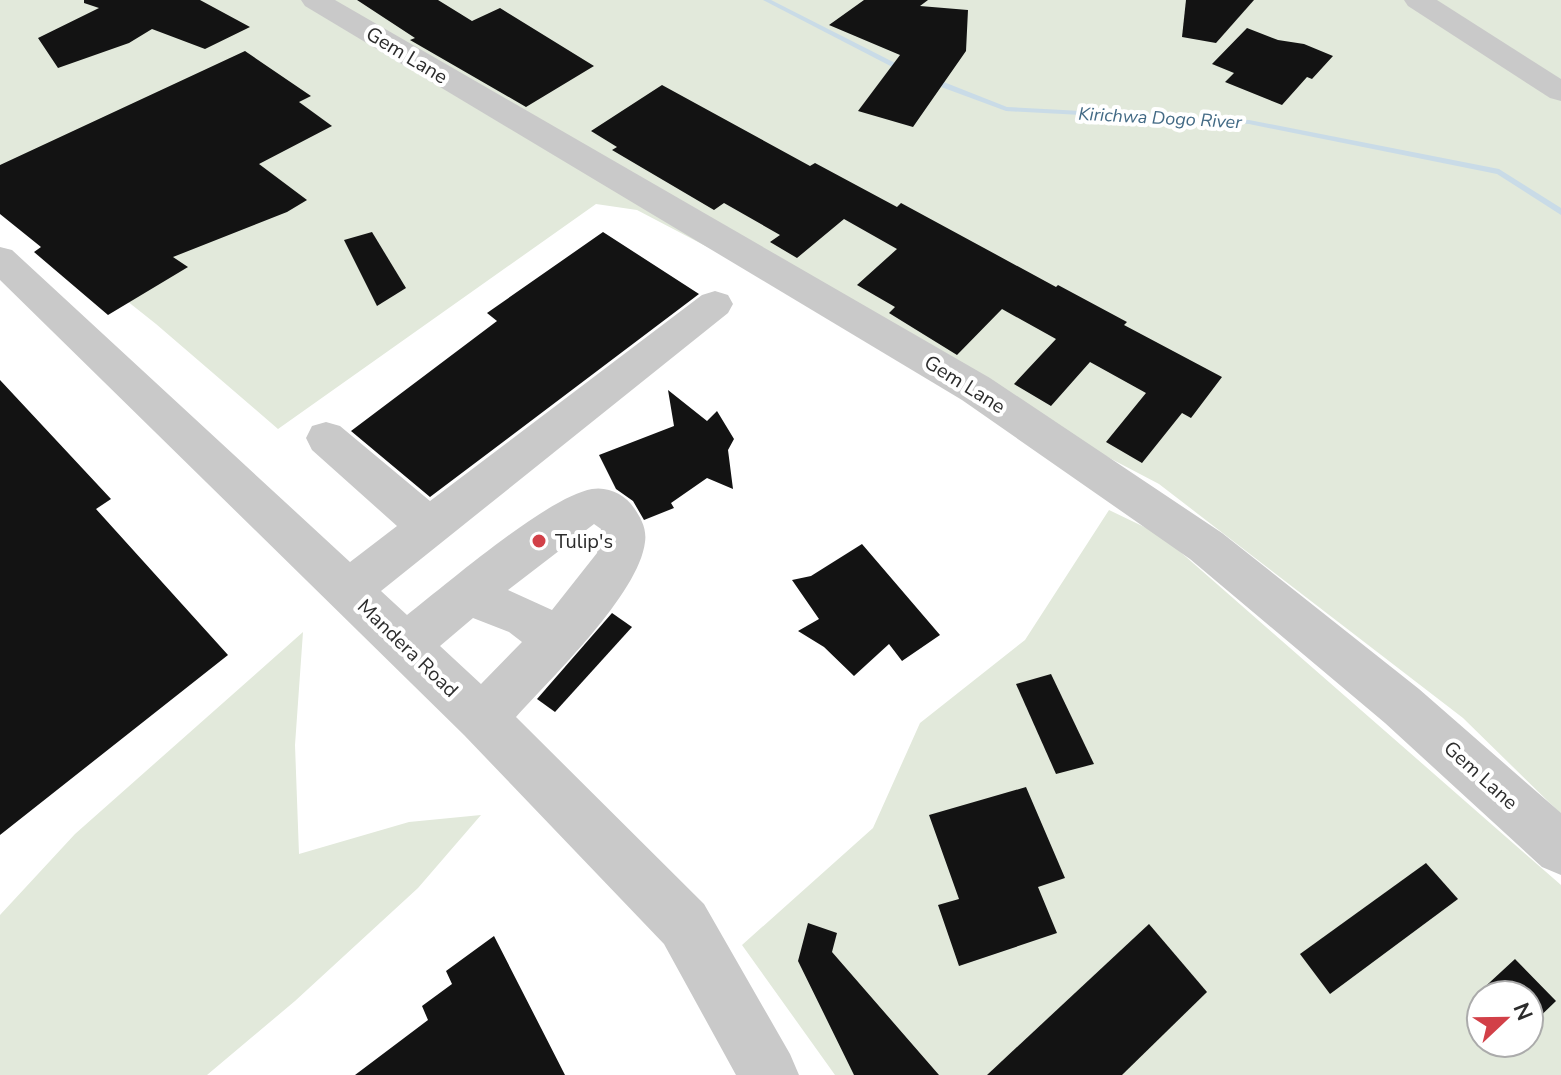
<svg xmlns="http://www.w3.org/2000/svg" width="1561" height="1075" font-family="'Nunito Sans',sans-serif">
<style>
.green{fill:#e2e9db;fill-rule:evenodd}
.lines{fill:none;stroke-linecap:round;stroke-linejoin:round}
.stream{fill:#c9dbe7;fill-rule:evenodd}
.building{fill:#131313}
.minor{fill:#c9c9c9;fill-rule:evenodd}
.poi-dot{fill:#d24048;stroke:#fff;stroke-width:3}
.labels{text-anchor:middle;stroke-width:8;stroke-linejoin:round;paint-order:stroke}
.far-water-label{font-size:18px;font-style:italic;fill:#436a85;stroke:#fff}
.street-label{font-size:20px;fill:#2c2c2c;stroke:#fff}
.poi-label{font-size:20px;fill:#2c2c2c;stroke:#fff;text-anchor:start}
</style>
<rect width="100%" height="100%" fill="#fff"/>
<g class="green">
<path d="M0 0H1561V814L1463 718 1159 484 637 210 596 204 278 429 156 324 0 200Z"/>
<path d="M1109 510 1161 535 1561 885V1075H835L742 945 873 828 920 723 1025 640ZM1481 995H1529V1043H1481Z"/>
<path d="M303 632 295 745 299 854 409 822 481 815 418 888 295 1001 207 1075H0V915L75 834Z"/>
</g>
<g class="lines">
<g class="stream">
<path d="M763 0H771L909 70 902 72Z"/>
<path d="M925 77H931L1007 107 1249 120 1499 169 1561 208V215L1497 174 1249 124 1006 111 925 81Z"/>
</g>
</g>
<g class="building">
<path d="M84 0H200L250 27 205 49 152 29 129 43 58 68 38 38 99 8 84 3Z"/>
<path d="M357 0H438L472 21 500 8 594 66 526 107 410 40 415 38Z"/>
<path d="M864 0H928L920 6 968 10 966 51 913 127 858 111 900 55 829 25Z"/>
<path d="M1186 0H1254L1216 43 1182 37Z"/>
<path d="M1247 28 1278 40 1304 44 1333 56 1312 79 1307 77 1282 105 1225 82 1234 73 1212 64Z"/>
<path d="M245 51 311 96 299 102 332 126 259 164 307 200 287 212 173 257 188 267 108 315 34 252 41 247 0 214V165Z"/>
<path d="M662 85 810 166 815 163 897 207 901 203 1056 287 1058 285 1127 322 1124 325 1222 377 1191 418 1182 413 1142 463 1106 442 1146 393 1090 362 1051 406 1014 384 1056 339 1002 309 957 355 889 313 895 307 857 285 897 249 844 219 797 258 770 242 780 235 724 203 714 210 612 150 617 147 591 131Z"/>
<path d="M372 232 406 288 377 306 344 240Z"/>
<path d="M603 232 699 294 430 497 351 431 497 321 487 313Z"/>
<path d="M0 380 111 499 96 509 228 655 0 835Z"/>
<path d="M668 390 707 421 717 411 734 439 728 450 733 489 707 478 671 503 674 508 644 520 633 501 616 489 599 455 674 426Z"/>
<path d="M862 544 940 635 902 661 889 644 854 676 824 647 798 631 819 619 792 580 811 576Z"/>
<path d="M612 613 632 627 555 712 537 699Z"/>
<path d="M1051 674 1094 764 1056 774 1016 684Z"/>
<path d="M1026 787 1065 878 1038 887 1057 933 959 966 938 905 959 899 929 815Z"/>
<path d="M1426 863 1458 899 1330 994 1300 954Z"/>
<path d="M808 923 837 933 832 952 939 1075H854L798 961Z"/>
<path d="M1149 924 1207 992 1122 1075H987Z"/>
<path d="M494 936 565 1075H355L428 1020 422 1006 452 984 446 971Z"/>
<path d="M1515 959 1556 1001 1529 1027V995H1481V1000L1476 995Z"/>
</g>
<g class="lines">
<g class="minor">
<path d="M301 0H335L990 378 1222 533 1419 689 1561 813V875L1542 867 1385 723 1190 559 962 400 305 6Z"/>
<path d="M1404 0H1437L1561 79V101L1550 98 1408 6Z"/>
<path d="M0 247 12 250 350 562 397 526 312 450 306 438 312 426 326 422 340 426 430 501 702 295 715 291 728 295 733 304 728 313 381 591 407 615C447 584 547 497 592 489 608 486 626 495 634 508 641 518 647 529 645 542 639 594 551 678 516 717L704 904 790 1054 799 1075H736L664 944 464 735 0 280ZM594 524 601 529 597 553 552 610 508 590ZM473 618 509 632 522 642 481 684 440 646Z"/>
</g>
</g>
<circle class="poi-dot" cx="539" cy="541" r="8"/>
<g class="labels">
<g class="far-water-label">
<text transform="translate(1160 118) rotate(3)" y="6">Kirichwa Dogo River</text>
</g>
<g class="street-label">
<text transform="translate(407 55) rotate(31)" y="7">Gem Lane</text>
<text transform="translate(965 384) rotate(32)" y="7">Gem Lane</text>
<text transform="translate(408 648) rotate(44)" y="7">Mandera Road</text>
<text transform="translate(1481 775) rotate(42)" y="7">Gem Lane</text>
</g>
<g class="poi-label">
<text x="555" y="548">Tulip's</text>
</g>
</g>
<g transform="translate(1505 1019) rotate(68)"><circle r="38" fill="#ffffff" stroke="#ababab" stroke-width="2"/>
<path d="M0-6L14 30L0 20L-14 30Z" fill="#d24048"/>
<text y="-12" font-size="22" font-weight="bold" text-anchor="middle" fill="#2c2c2c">N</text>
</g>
</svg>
